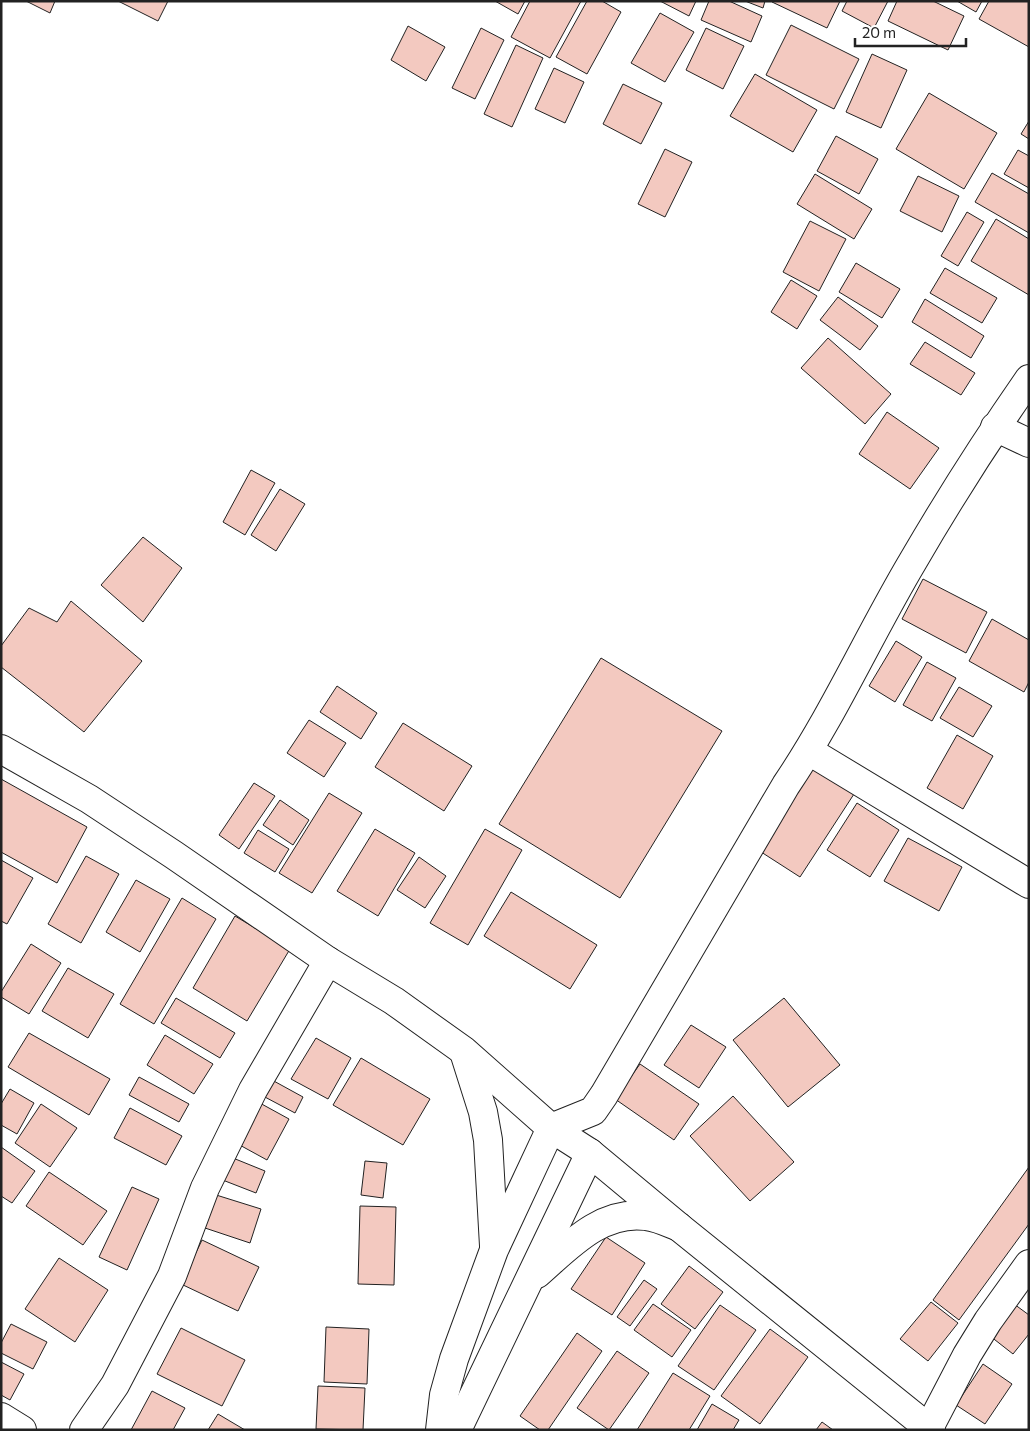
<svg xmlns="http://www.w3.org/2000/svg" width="1030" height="1431" font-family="Commissioner,sans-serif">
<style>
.building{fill:#f3c9c0;stroke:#222}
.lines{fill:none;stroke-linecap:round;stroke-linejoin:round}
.minor-casing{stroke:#222;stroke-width:30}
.secondary-casing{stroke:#222;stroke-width:30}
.primary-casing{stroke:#222;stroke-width:30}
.minor{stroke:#fff;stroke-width:28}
.secondary{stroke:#fff;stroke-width:28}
.primary{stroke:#fff;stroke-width:28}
</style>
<rect width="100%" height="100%" fill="#fff"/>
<g class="building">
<path d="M26 1H55L50 13Z"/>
<path d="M118 1H168L158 21Z"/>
<path d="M495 1H525L518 14Z"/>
<path d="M530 1H581L550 58 511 37Z"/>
<path d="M587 1H602L621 12 587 74 556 57Z"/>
<path d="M660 1H696L689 16Z"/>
<path d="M709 1H729L762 16 751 42 701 20Z"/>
<path d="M745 1H765L763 8Z"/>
<path d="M773 1H840L827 28 772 2Z"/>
<path d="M847 1H888L874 28 842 11Z"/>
<path d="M897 1H933L964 16 948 50 888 21Z"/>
<path d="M957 1H982L976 12Z"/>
<path d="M989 1H1029V47L979 19Z"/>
<path d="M660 13 694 32 665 82 631 63Z"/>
<path d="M791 25 859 59 834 109 766 75Z"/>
<path d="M408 26 445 47 426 81 391 60Z"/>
<path d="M481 28 504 40 475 99 452 88Z"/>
<path d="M706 28 744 46 723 89 686 70Z"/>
<path d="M516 45 543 58 512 127 484 114Z"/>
<path d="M872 54 907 70 881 128 846 112Z"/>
<path d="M554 68 584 82 565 123 535 109Z"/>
<path d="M755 74 817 110 793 152 730 116Z"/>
<path d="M623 84 662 103 641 144 603 124Z"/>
<path d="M929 93 997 133 964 189 896 149Z"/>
<path d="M1029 121V139L1021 134Z"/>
<path d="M836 136 878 159 859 194 817 171Z"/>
<path d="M665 149 692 162 665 217 638 204Z"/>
<path d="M1018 150 1029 156V188L1004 174Z"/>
<path d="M992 173 1029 194V233L975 202Z"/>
<path d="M815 174 872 209 854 239 797 204Z"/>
<path d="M918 176 959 196 942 232 900 211Z"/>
<path d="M967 212 984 222 958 266 941 256Z"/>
<path d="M996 219 1029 239V295L971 261Z"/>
<path d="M810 221 846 239 819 291 783 272Z"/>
<path d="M856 263 900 289 882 318 839 292Z"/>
<path d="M945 268 997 298 982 323 930 293Z"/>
<path d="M791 280 817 296 797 329 771 312Z"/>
<path d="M838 297 878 326 860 350 820 320Z"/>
<path d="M925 299 984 336 971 358 912 322Z"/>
<path d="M828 338 891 394 865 424 801 368Z"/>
<path d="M925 342 975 373 961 395 910 364Z"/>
<path d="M887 412 939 448 910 489 859 454Z"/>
<path d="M251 470 275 483 245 535 223 522Z"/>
<path d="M280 489 305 504 276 551 251 535Z"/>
<path d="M143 537 182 568 143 622 101 585Z"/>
<path d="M923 579 987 612 966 653 902 619Z"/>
<path d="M71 601 142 661 84 732 1 667V646L29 608 57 622Z"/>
<path d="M992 619 1029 640V682L1024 692 969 661Z"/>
<path d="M896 641 922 657 895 702 869 686Z"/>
<path d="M601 658 722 731 620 898 499 824Z"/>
<path d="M927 662 956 678 932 721 903 705Z"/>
<path d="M337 686 377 713 361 739 320 712Z"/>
<path d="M959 687 992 706 973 737 940 718Z"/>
<path d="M309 720 346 743 324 777 287 753Z"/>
<path d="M403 723 472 766 444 811 375 767Z"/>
<path d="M957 735 993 756 963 809 927 788Z"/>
<path d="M812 767 854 794 800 877 758 850Z"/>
<path d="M1 779 87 827 57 883 1 852Z"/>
<path d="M254 783 275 796 239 849 219 835Z"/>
<path d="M329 793 362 813 312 893 279 873Z"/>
<path d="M280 800 309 820 293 845 263 825Z"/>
<path d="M857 803 899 830 870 877 827 850Z"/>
<path d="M375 829 415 853 378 916 337 891Z"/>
<path d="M485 829 522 850 468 945 430 923Z"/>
<path d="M258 830 289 849 275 872 244 853Z"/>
<path d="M908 838 962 867 939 911 884 881Z"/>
<path d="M86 856 119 874 81 943 48 924Z"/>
<path d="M419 857 446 876 425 908 397 890Z"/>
<path d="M1 860 33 878 7 924 1 921Z"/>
<path d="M136 880 170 899 140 952 106 932Z"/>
<path d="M511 892 597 945 570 989 484 936Z"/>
<path d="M182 898 216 919 154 1024 120 1004Z"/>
<path d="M235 916 290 949 247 1021 193 988Z"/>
<path d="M31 944 61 963 29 1014 1 997V992Z"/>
<path d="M68 968 114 994 88 1038 42 1011Z"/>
<path d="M176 998 235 1033 220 1058 161 1023Z"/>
<path d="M784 998 840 1065 788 1107 733 1040Z"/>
<path d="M691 1025 726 1047 699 1088 664 1065Z"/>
<path d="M29 1033 110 1079 89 1115 8 1067Z"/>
<path d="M165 1035 213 1064 194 1094 147 1065Z"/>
<path d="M316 1038 351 1058 328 1099 291 1079Z"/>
<path d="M361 1058 430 1099 403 1145 333 1105Z"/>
<path d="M640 1064 699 1104 674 1140 615 1099Z"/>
<path d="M139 1077 189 1104 179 1122 129 1095Z"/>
<path d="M272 1080 303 1097 295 1113 263 1096Z"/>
<path d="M10 1089 34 1103 17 1134 1 1125V1104Z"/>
<path d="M733 1096 794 1162 750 1201 690 1136Z"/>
<path d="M258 1102 289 1119 267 1160 236 1143Z"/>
<path d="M41 1104 77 1128 50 1167 15 1143Z"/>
<path d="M130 1108 182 1136 166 1165 114 1138Z"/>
<path d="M1 1147 35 1171 12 1203 1 1196Z"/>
<path d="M228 1156 265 1171 256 1193 220 1179Z"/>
<path d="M365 1161 387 1163 383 1198 361 1195Z"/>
<path d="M1029 1167V1224L959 1320 933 1300Z"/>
<path d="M49 1172 107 1211 83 1245 26 1206Z"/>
<path d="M132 1187 159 1199 127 1270 99 1257Z"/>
<path d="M213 1194 261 1209 250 1243 202 1227Z"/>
<path d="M360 1206 396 1207 394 1285 358 1284Z"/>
<path d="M606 1237 645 1263 612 1315 571 1289Z"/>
<path d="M202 1240 259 1267 238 1311 181 1284Z"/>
<path d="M59 1258 108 1290 75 1342 25 1309Z"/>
<path d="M689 1266 723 1292 695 1329 661 1304Z"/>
<path d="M644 1280 657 1289 630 1326 617 1317Z"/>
<path d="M931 1302 958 1323 928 1361 900 1339Z"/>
<path d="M653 1304 691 1330 672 1357 634 1330Z"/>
<path d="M1014 1304 1029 1315V1334L1013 1354 990 1336Z"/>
<path d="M720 1305 756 1330 714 1390 678 1366Z"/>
<path d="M11 1324 47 1342 33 1369 1 1353V1343Z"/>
<path d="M326 1327 369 1329 367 1384 324 1382Z"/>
<path d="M181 1328 245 1360 222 1406 157 1374Z"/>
<path d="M770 1329 808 1357 760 1424 721 1396Z"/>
<path d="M577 1333 602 1351 548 1430H540L520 1416Z"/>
<path d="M617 1351 649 1373 609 1430 577 1408Z"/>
<path d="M1 1362 24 1374 10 1400 1 1395Z"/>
<path d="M983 1364 1012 1384 985 1424 956 1405Z"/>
<path d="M673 1373 710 1396 689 1430H637Z"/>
<path d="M318 1386 365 1388 363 1430 316 1429Z"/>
<path d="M152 1391 185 1408 173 1430H131Z"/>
<path d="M712 1404 739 1420 733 1430H697Z"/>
<path d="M218 1414 245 1430H208Z"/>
<path d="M822 1422 833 1430H816Z"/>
</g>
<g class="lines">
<g class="minor-casing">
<g id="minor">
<path d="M995 427 1029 443"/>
<path d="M809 751 1029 884"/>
<path d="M551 1128 593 1111 604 1095 786 785C834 714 869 635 913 561 949 499 988 438 1029 379"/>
<path d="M1 1417 22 1430"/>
<path d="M929 1428 967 1355 988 1321 1029 1264"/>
<path d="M84 1430 115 1385 172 1276 205 1188 253 1090 328 961"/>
</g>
</g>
<g class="secondary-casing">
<path id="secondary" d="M590 1153 679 1227 931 1430"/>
</g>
<g class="primary-casing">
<g id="primary">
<path d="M1 749 89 799 174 855 328 961 394 1001 464 1051 551 1128 590 1153 457 1430"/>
<path d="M464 1052 483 1112 488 1140 494 1246"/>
<path d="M537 1274C568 1247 601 1210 646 1216 657 1217 669 1223 679 1227"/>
<path d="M440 1430 444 1395 454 1359 494 1250 551 1128"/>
</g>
</g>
<use href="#minor" class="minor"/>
<use href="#secondary" class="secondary"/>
<use href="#primary" class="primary"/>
</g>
<rect width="1030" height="1431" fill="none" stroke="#222222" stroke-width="5"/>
<path d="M855 38v8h111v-8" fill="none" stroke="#222222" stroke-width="2.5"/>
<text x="862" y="38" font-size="15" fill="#222222" stroke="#ffffff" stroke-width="4" paint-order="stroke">20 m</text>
</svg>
